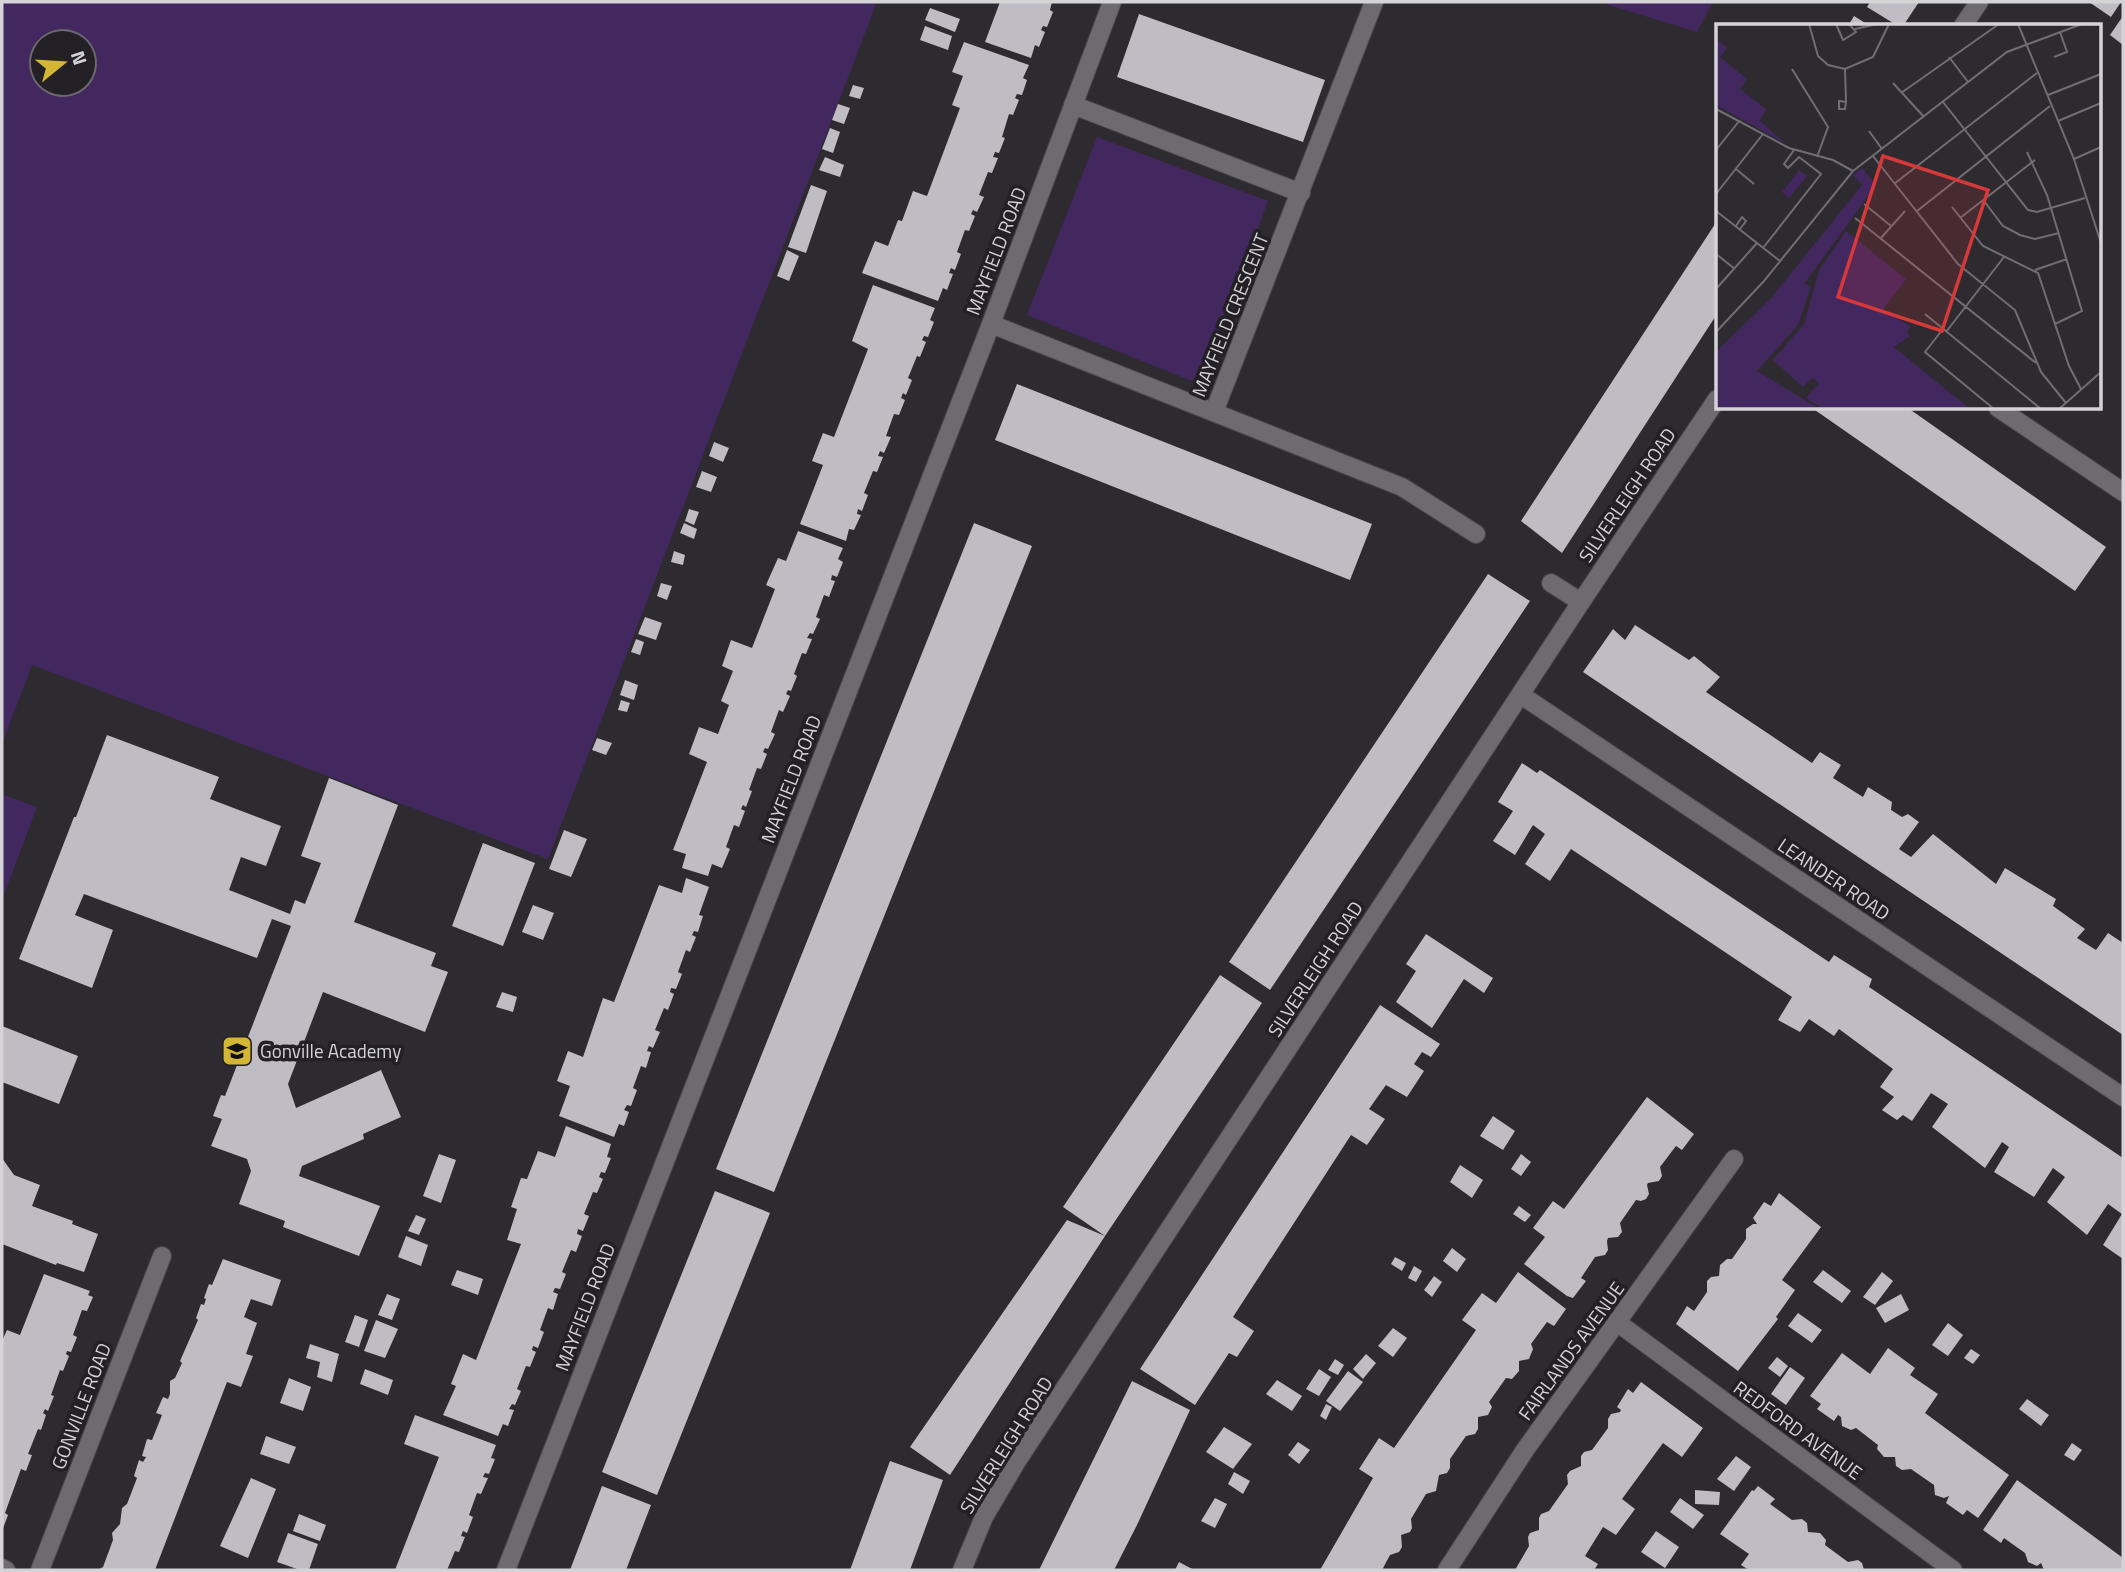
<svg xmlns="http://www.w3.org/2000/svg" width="2125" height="1572" font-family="'Titillium Web',sans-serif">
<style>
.green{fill:#43275f;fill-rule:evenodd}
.building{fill:#bfbcc3}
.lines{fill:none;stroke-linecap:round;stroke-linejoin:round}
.street-casing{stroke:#474549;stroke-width:20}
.street{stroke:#6d6a70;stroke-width:18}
.labels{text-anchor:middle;stroke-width:7;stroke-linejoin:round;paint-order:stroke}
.street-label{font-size:19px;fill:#d4d3d6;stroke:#232126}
.poi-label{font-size:19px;fill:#d4d3d6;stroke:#232126;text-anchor:start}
.inset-road{fill:none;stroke:#706e72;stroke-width:2}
.view{fill:#d63939;fill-opacity:0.15;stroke:#d63939;stroke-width:3.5}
.inset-edge{fill:none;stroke:#d4d3d6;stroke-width:3.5}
</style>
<rect width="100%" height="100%" fill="#2d2a30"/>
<g class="green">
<path d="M2 2H877L548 859 32 665 2 744ZM42 42H84V84H42Z"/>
<path d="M1599 2H1713L1697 32Z"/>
<path d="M1097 137 1268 201 1204 375 1201 379 1192 381 1027 315Z"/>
<path d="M2 794 37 807 2 900Z"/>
</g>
<g class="building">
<path d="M1000 2H1052L1050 10 1053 12 1047 27 1043 26 1041 30 1045 32 1039 47 1035 45 1031 58 985 42Z"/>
<path d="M1870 2H1919L1903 26H1898L1867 7Z"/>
<path d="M2089 2H2121L2111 17Z"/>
<path d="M930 8 960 19 955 32 925 20Z"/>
<path d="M1139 14 1325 80 1303 142 1117 77Z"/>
<path d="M1854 16 1870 26H1848Z"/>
<path d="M2123 16V45L2110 35Z"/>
<path d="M925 26 952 36 948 50 920 40Z"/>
<path d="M964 42 1029 65 1023 78 1027 80 1022 95 1017 94 1015 98 1019 100 1013 115 1009 114 1002 137 1005 138 999 153 995 152 993 157 998 158 992 173 988 172 979 195 984 197 977 212 973 210 971 214 975 216 969 231 965 230 957 252 961 254 955 270 951 268 949 273 953 274 947 290 943 288 938 301 862 273 875 241 888 246 898 220 902 221 913 191 927 196 960 108 952 105 963 76 952 72Z"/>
<path d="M853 85 864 88 860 99 849 96Z"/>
<path d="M838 104 850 108 844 124 832 120Z"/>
<path d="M830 128 840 132 833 153 822 149Z"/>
<path d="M825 157 844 165 840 177 819 170Z"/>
<path d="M811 185 827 191 806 253 788 247Z"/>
<path d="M1717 221V314L1562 553 1521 521Z"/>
<path d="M787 250 799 256 789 281 777 276Z"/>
<path d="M873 285 935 308 930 320 934 322 928 337 924 336 922 340 926 342 920 357 917 356 908 378 912 380 906 395 903 393 901 398 905 400 899 415 894 414 886 436 891 437 884 453 880 451 878 456 883 457 877 472 873 471 864 493 868 495 862 511 858 509 857 514 861 515 854 530 849 529 846 541 800 524 823 465 812 461 823 433 834 437 868 349 852 341Z"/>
<path d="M1017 384 1372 524 1350 580 995 440Z"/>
<path d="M1812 408H1908L2106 547 2075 591Z"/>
<path d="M714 442 729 448 723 462 709 456Z"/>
<path d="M702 471 717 477 711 492 696 487Z"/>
<path d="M689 509 699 512 694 525 685 521Z"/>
<path d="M684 523 697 529 694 539 680 533Z"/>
<path d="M974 523 1032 546 774 1192 716 1169Z"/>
<path d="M798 531 843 548 838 559 843 562 837 577 832 575 831 580 835 581 829 597 824 595 816 617 820 619 813 634 810 633 807 638 812 639 806 654 802 653 794 674 797 676 791 691 788 690 786 694 790 696 783 712 779 710 771 732 775 734 768 749 765 748 763 752 767 754 761 769 757 768 749 790 752 791 746 807 743 805 741 809 745 811 739 827 734 825 726 847 730 849 722 868 712 864 708 876 682 868 686 854 673 850 707 762 689 754 699 727 718 734 729 705 721 701 733 671 722 666 731 640 752 648 775 589 766 585 778 558 786 561Z"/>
<path d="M674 551 685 555 683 565 671 562Z"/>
<path d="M1488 574 1530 601 1270 990 1229 962Z"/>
<path d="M661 583 672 586 667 600 657 596Z"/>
<path d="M645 617 662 623 656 640 638 634Z"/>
<path d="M1635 625 1689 660 1694 656 1720 677 1706 692 1812 763 1820 752 1841 765 1833 778 1863 797 1868 787 1892 802 1891 810 1902 817 1908 814 1919 822 1899 849 1911 857 1933 834 1996 884 2005 868 2056 899 2053 906 2085 929 2077 938 2096 950 2108 933 2123 943V1035L1583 672 1613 629 1625 640Z"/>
<path d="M636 639 644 642 640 655 631 652Z"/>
<path d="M625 680 638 685 634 700 620 695Z"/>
<path d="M621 700 630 703 627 712 618 710Z"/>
<path d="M107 735 219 777 210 799 281 826 266 866 241 857 229 890 290 914 295 900 305 904 321 863 301 856 329 778 398 805 354 922 436 953 431 966 448 972 425 1032 323 992 288 1084 296 1108 381 1070 401 1117 363 1134 364 1139 302 1166 299 1176 380 1206 359 1256 283 1227 285 1221 239 1204 251 1171 247 1159 211 1146 222 1119 213 1116 221 1095 225 1096 291 926 272 919 257 958 84 894 75 915 113 930 92 988 19 959 74 817H76Z"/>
<path d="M597 738 612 743 606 755 592 750Z"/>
<path d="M1522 763 1537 773 1540 770 1829 962 1834 955 1872 979 1869 987 2123 1158V1259L2103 1245 2122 1214 2108 1204 2087 1235 2047 1202 2065 1177 2053 1168 2034 1197 1994 1172 2009 1147 2002 1142 1985 1168 1932 1127 1948 1104 1931 1093 1912 1121 1903 1115 1897 1120 1882 1110 1894 1097 1880 1087 1893 1069 1839 1029 1834 1036 1809 1019 1800 1032 1778 1020 1792 997 1571 849 1550 881 1525 864 1545 834 1533 825 1515 855 1493 841 1513 811 1498 802Z"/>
<path d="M564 830 587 839 571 877 549 869Z"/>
<path d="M483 843 535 863 503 946 452 926Z"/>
<path d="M686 878 709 887 699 915 703 916 698 932 694 931 692 935 696 937 690 952 686 950 678 972 682 974 676 989 671 988 670 992 674 994 668 1010 664 1008 655 1030 660 1032 653 1048 649 1046 647 1051 651 1052 646 1068 641 1066 633 1088 637 1090 631 1106 627 1105 624 1110 629 1112 624 1126 619 1124 614 1137 559 1116 570 1086 557 1081 568 1051 583 1057 603 998 614 1002 659 885 682 893Z"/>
<path d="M533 905 554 913 543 940 522 932Z"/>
<path d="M1426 934 1493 978 1484 993 1464 979 1432 1028 1396 1002 1416 971 1406 964Z"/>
<path d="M1220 975 1262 1003 1105 1236 950 1475 910 1447 1067 1220 1105 1236 1063 1207Z"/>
<path d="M502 992 517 997 513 1012 496 1007Z"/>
<path d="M1380 1005 1440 1044 1431 1057 1422 1052 1414 1064 1424 1071 1407 1097 1386 1085 1369 1109 1385 1119 1367 1145 1351 1135 1233 1317 1254 1331 1237 1357 1229 1353 1195 1405 1140 1369Z"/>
<path d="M2 1026 78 1056 59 1104 2 1082Z"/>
<path d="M1647 1097 1694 1134 1682 1150 1676 1146 1660 1167 1662 1176 1659 1181 1648 1183 1647 1185 1649 1194 1646 1199 1641 1201 1636 1200 1620 1223 1622 1232 1618 1237 1608 1238 1607 1241 1608 1250 1605 1255 1595 1257 1581 1278 1586 1281 1573 1298 1567 1296 1524 1264 1545 1237 1533 1228 1553 1201 1564 1209Z"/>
<path d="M1493 1116 1515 1131 1503 1150 1480 1136Z"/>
<path d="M566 1126 611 1144 607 1157 611 1158 605 1173 601 1172 599 1177 603 1179 597 1193 593 1192 584 1214 589 1216 583 1231 578 1229 577 1234 582 1236 576 1252 571 1250 562 1272 566 1274 560 1289 555 1288 553 1292 558 1294 553 1310 548 1308 540 1330 544 1332 538 1348 533 1346 532 1350 536 1352 530 1367 526 1366 517 1389 521 1391 515 1405 512 1404 509 1409 514 1410 508 1426 503 1424 498 1436 443 1415 456 1386 451 1384 463 1354 476 1360 521 1244 507 1240 517 1209 511 1207 521 1178 527 1179 538 1151 555 1157Z"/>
<path d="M439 1154 456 1160 441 1203 423 1196Z"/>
<path d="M1521 1154 1531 1162 1521 1176 1511 1169Z"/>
<path d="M2 1158 14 1175 40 1185 32 1206 73 1221 72 1224 98 1234 84 1272 57 1263 56 1265 2 1244Z"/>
<path d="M1460 1165 1483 1180 1472 1198 1450 1182Z"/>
<path d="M715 1191 770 1213 657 1495 602 1472Z"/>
<path d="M1779 1193 1821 1227 1782 1280 1795 1290 1776 1317 1778 1319 1738 1371 1676 1324 1687 1306 1694 1311 1707 1292V1281L1711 1277 1719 1276 1720 1265 1727 1259H1732L1746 1239V1229L1753 1224H1757L1753 1218 1764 1202 1771 1206Z"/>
<path d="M1519 1206 1531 1215 1525 1222 1513 1214Z"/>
<path d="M416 1215 426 1219 419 1235 408 1231Z"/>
<path d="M406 1236 428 1245 421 1266 398 1257Z"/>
<path d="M1452 1248 1466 1259 1457 1272 1443 1261Z"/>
<path d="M1395 1257 1406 1263 1402 1271 1391 1264Z"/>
<path d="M223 1259 281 1280 272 1306 251 1299 244 1317 257 1323 246 1354 253 1356 241 1387 227 1382 155 1570H98L103 1567 113 1540 112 1533 120 1524 122 1508 127 1504 137 1478 134 1476 139 1460 143 1462 146 1457 142 1456 147 1439 152 1440 162 1415 156 1413 163 1397 168 1399 170 1394V1381L175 1378 182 1363 180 1361 198 1320 196 1318 201 1304 204 1305 206 1299 204 1298 209 1284 212 1285Z"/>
<path d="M1414 1266 1422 1271 1416 1282 1408 1278Z"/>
<path d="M457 1270 483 1279 478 1295 451 1285Z"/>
<path d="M1823 1270 1851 1291 1842 1303 1813 1282Z"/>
<path d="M1518 1272 1566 1309 1554 1326 1547 1322 1531 1344 1533 1349 1529 1359 1519 1361V1371L1512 1379 1506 1378 1489 1402 1492 1407 1488 1415 1478 1417V1429L1475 1434 1466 1436 1450 1459V1468L1447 1473 1439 1475 1436 1491 1426 1494 1411 1519 1412 1528 1410 1532 1401 1535 1402 1547 1399 1552 1390 1555 1382 1570H1320L1373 1478 1359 1469 1379 1438 1394 1448 1476 1330 1462 1320 1482 1293 1496 1303Z"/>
<path d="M1882 1272 1893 1281 1875 1305 1863 1297Z"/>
<path d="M44 1274 90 1291 88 1295 93 1297 87 1311 82 1310 73 1335 77 1337 71 1352 67 1351 66 1354 69 1356 63 1371 60 1370 51 1395 54 1396 48 1411 45 1409 43 1413 46 1415 41 1430 38 1429 28 1454 32 1455 26 1471 21 1469 5 1513 8 1515 2 1531V1341L7 1330 20 1335Z"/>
<path d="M1434 1276 1442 1282 1432 1297 1424 1290Z"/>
<path d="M387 1294 400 1299 392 1320 378 1315Z"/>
<path d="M1901 1294 1909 1310 1885 1323 1876 1308Z"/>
<path d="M1798 1313 1822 1330 1812 1343 1788 1326Z"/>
<path d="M355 1315 368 1320 359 1347 345 1342Z"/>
<path d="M376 1320 398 1329 385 1358 364 1351Z"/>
<path d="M1948 1323 1963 1335 1948 1356 1932 1345Z"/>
<path d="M1393 1328 1407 1338 1393 1357 1378 1346Z"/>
<path d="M310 1344 339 1354 332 1382 317 1377 320 1362 306 1358Z"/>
<path d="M1888 1348 1915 1368 1910 1375 1938 1394 1925 1413 2009 1475 1978 1518 1967 1510 1963 1515 1946 1503 1949 1496 1944 1498 1935 1495 1934 1485 1911 1469 1902 1470 1896 1466 1895 1457H1884L1877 1449 1878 1445 1856 1428 1851 1430 1842 1426 1841 1417 1838 1415 1834 1421 1817 1409 1821 1404 1810 1396 1842 1353 1870 1374Z"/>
<path d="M1971 1349 1980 1355 1973 1364 1964 1358Z"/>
<path d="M1366 1354 1376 1363 1363 1379 1353 1369Z"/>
<path d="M1777 1357 1788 1366 1780 1377 1768 1368Z"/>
<path d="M1335 1359 1344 1365 1338 1375 1328 1370Z"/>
<path d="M1790 1367 1805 1378 1786 1405 1771 1394Z"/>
<path d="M365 1369 393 1380 388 1395 360 1384Z"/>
<path d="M1319 1369 1331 1377 1319 1396 1306 1389Z"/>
<path d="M1348 1371 1363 1382 1340 1411 1326 1401Z"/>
<path d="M289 1378 311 1387 303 1411 280 1403Z"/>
<path d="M1277 1380 1302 1396 1292 1411 1266 1394Z"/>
<path d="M1132 1381 1190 1410 1137 1525 1114 1570H1039Z"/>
<path d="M1641 1382 1703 1428 1682 1457 1663 1443 1622 1499 1635 1509 1616 1535 1603 1527 1585 1556 1598 1564 1594 1570H1515L1529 1546 1528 1537 1530 1533 1539 1530V1518L1541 1514 1549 1511 1568 1484 1567 1475 1570 1471 1581 1466V1456L1584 1452 1592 1450 1608 1428V1419L1611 1414 1620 1412 1621 1410 1617 1407 1628 1389 1633 1393Z"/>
<path d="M2027 1399 2049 1415 2041 1426 2019 1409Z"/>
<path d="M1326 1404 1332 1407 1326 1420 1320 1416Z"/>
<path d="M415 1415 496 1445 491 1458 495 1459 489 1474 485 1473 483 1477 488 1478 481 1494 477 1493 469 1515 473 1517 467 1533 463 1531 461 1536 465 1537 459 1552 455 1551 447 1570H395L439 1457 404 1444Z"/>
<path d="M1224 1427 1252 1444 1233 1469 1206 1452Z"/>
<path d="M266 1436 296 1447 289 1464 260 1454Z"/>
<path d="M1298 1442 1310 1450 1299 1464 1288 1455Z"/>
<path d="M2072 1443 2082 1450 2074 1461 2064 1455Z"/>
<path d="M1736 1456 1751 1467 1734 1491 1717 1479Z"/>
<path d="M890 1461 943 1480 910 1570H850Z"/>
<path d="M1234 1472 1250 1481 1243 1494 1228 1484Z"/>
<path d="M251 1478 276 1489 248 1558 220 1546Z"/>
<path d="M2017 1480 2123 1558V1570H2044L2041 1563 2037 1566 2028 1562 2025 1553 2004 1538 2001 1543 1983 1530Z"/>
<path d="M602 1486 651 1505 626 1570H570Z"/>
<path d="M1758 1486 1775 1499 1770 1504 1792 1520 1802 1519 1807 1523 1808 1532 1820 1533 1826 1540 1825 1545 1848 1562 1858 1560 1862 1563 1864 1570H1749L1741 1565 1749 1554 1720 1534 1752 1490 1754 1491Z"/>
<path d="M1695 1490 1720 1492 1719 1505 1695 1504Z"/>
<path d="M1215 1498 1227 1504 1215 1528 1201 1521Z"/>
<path d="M1680 1498 1704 1515 1693 1529 1670 1512Z"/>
<path d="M299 1514 326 1525 320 1541 293 1531Z"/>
<path d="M1656 1531 1679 1547 1665 1568 1641 1552Z"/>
<path d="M288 1533 318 1544 309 1570H300L277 1562Z"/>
<path d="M1179 1562 1194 1570H1175Z"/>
</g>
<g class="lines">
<g class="street-casing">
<g id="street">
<path d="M1963 26 1979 2"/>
<path d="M1073 105 1301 193"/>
<path d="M991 324 1402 487 1476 534"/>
<path d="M1998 408 2123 492"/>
<path d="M1214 412 1374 2"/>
<path d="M1551 583 1581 602"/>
<path d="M1521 695 2123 1097"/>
<path d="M1618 1323 1953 1570"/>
<path d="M2 1568 6 1570"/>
<path d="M40 1570 162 1256"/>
<path d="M506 1570 991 324 1112 2"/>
<path d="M962 1570 984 1517 1017 1461 1581 602 1717 399"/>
<path d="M1447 1570 1525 1450 1734 1159"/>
</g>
</g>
<use href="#street" class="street"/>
</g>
<defs>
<g id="school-square" transform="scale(1.575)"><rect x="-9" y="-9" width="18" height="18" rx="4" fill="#d4b635" stroke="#232126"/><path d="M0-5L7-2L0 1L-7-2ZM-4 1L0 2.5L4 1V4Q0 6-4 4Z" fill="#111"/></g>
</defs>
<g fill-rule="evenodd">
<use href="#school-square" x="237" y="1051"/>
</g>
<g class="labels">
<g class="street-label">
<text transform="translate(996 251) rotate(-69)" y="7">MAYFIELD ROAD</text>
<text transform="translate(1230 315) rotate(-68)" y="7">MAYFIELD CRESCENT</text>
<text transform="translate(1627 495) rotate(-56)" y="7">SILVERLEIGH ROAD</text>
<text transform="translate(791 779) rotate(-69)" y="7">MAYFIELD ROAD</text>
<text transform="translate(1834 879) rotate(34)" y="7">LEANDER ROAD</text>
<text transform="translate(1315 969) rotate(-57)" y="7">SILVERLEIGH ROAD</text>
<text transform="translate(585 1307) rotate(-69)" y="7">MAYFIELD ROAD</text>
<text transform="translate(1571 1351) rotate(-54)" y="7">FAIRLANDS AVENUE</text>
<text transform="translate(81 1406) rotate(-69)" y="7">GONVILLE ROAD</text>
<text transform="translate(1798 1430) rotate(36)" y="7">REDFORD AVENUE</text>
<text transform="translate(1006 1445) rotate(-58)" y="7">SILVERLEIGH ROAD</text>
</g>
<g class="poi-label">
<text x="260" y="1058">Gonville Academy</text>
</g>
</g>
<g transform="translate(1716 24)">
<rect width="385" height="385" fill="#2d2a30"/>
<path d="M0 15 11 24 4 33 31 55 24 65 51 86 43 96 70 120 0 81ZM146 144 160 161 89 259 95 263 82 301 41 347 104 385H0V328L56 273 146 161 137 151ZM83 146 91 152 73 174 66 168ZM130 207 190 255 167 285 195 303 191 308 194 312 178 323 254 385H107L90 374 103 359 96 354 87 363 57 336 88 300 103 246Z" fill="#43275f"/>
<path class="inset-road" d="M93 0 102 32 112 41 129 45 157 33 173 0M120 0 127 16 140 8 133 0M302 0 358 135 385 219M139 5 161 0M233 33 252 58M338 33 351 28 344 8M76 45 112 103 101 133M129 45 130 78 129 85H123V77L130 78M177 59 208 93M185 69 283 0M332 71 385 50M227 78 312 186 321 188 369 174M0 85 73 124 117 136 137 147M342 97 385 79M153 107 166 125M0 126 24 96M311 128 331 171 366 287 339 300M157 132 242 240 299 286 325 348 350 379M358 135 385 123M20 145 38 160M178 160 321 49M0 170 47 110M268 177 287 202 304 211 319 215 343 209M148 180 175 202M236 183 267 222 322 249 353 342 365 365M0 187 64 237M201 187 334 82M139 194 320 339M244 194 319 136M20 202 26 193 30 197 24 205M165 214 189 187M47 224 105 150 83 133 72 144 68 140 78 126M0 230 19 245M319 246 351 235M0 265 41 219M209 290 325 385M227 305 209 328 278 385M0 308 48 257 137 147 291 28 366 0M230 308 288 233M343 385 385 348"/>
<path class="view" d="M167 132 272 166 226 307 122 273Z"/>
<rect width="385" height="385" class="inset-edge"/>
</g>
<rect width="2125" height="1572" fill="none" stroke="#d4d3d6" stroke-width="7"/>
<g transform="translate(63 63) rotate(72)"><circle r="33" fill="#232126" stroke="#6a686c" stroke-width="2"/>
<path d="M0-5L12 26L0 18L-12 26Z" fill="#d4b635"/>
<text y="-10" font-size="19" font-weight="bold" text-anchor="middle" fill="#d4d3d6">N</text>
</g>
</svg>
